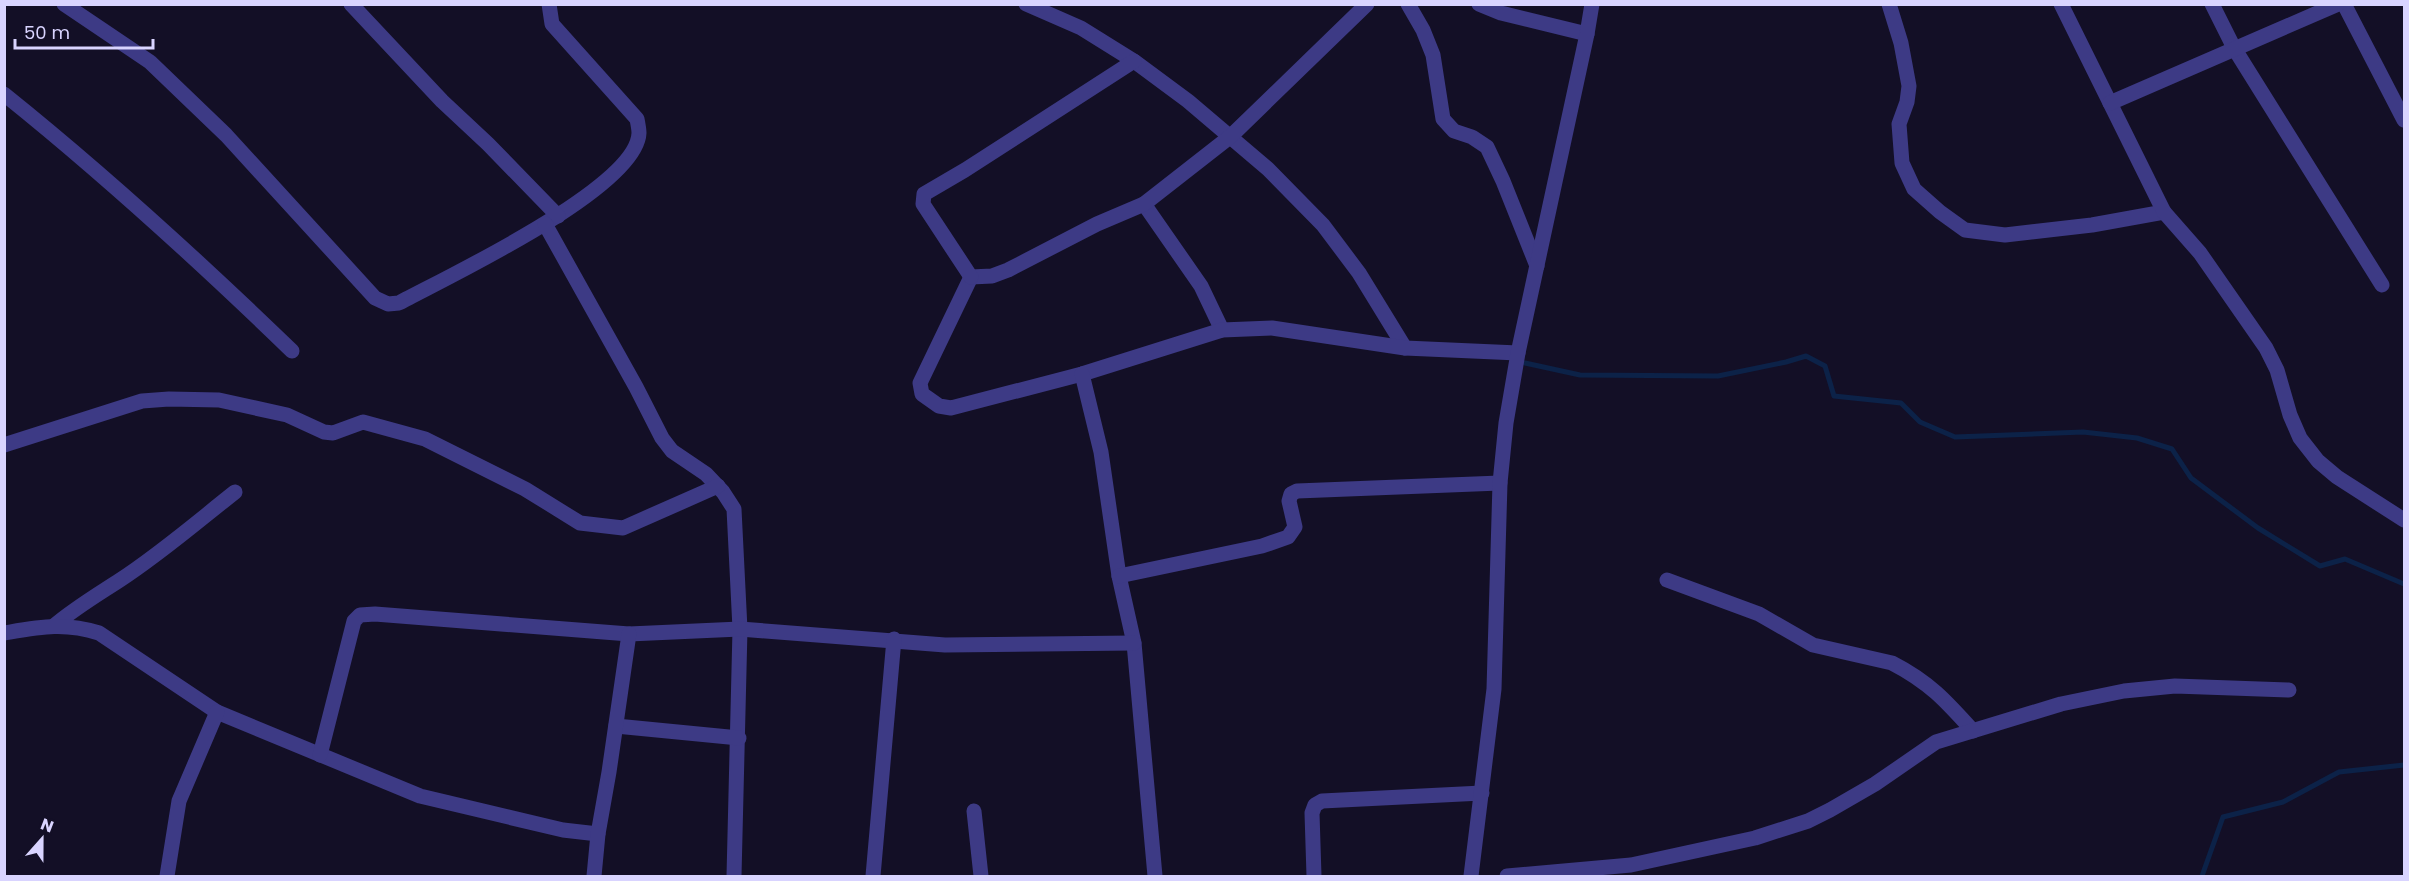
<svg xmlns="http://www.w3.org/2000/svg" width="2409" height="881" font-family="Poppins,sans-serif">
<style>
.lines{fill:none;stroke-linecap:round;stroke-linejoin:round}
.stream{stroke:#0c2248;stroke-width:5}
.minor{stroke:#3d3a85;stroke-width:15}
</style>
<rect width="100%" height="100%" fill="#130f26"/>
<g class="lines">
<g class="stream">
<path d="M1525 363 1580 375 1718 376 1786 362 1806 356 1825 366 1834 396 1901 403 1920 422 1955 437 2083 432 2137 438 2172 449 2191 478 2258 528 2320 566 2345 559 2404 584"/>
<path d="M2202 876 2223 817 2283 802 2339 772 2404 765"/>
</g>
<g class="minor">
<path d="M64 4 150 62 226 135 375 298 388 304 399 303C447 277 637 188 639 133 639 129 638 124 637 119L552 24 549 4"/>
<path d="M351 4 442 101 488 144 558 216"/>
<path d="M1026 4 1081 28 1134 61 1188 101 1268 169 1323 225 1359 273 1405 348"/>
<path d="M1408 4 1423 30 1433 55 1443 119 1454 131 1472 137 1487 147 1503 181 1537 266"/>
<path d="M1479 4 1501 13 1587 34"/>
<path d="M1889 4 1901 43 1909 86 1907 102 1899 124 1902 163 1914 189 1940 212 1965 230 2005 235 2092 225 2164 212"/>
<path d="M2061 4 2164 212 2200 253 2266 348 2277 370 2290 415 2300 438 2318 461 2337 477 2404 520"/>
<path d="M2212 4 2234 48 2382 285"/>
<path d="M2344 4 2404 120"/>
<path d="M4 94C105 175 200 262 292 351"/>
<path d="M2110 103 2338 4"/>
<path d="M1144 204 1201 286 1222 330"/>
<path d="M545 224 636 387 662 438 672 451 706 474 723 492 734 509 740 629 734 876"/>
<path d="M971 277 920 383 922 394 939 406 951 408 1082 374 1222 330 1272 328 1405 348 1518 353"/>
<path d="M971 277 992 276 1008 270 1097 224 1144 204 1231 136 1367 4"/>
<path d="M971 277 923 204 924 194 965 170 1134 61"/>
<path d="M1082 374 1101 452 1119 576 1134 643 1155 876"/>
<path d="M4 445 142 401 169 399 219 400 287 415 324 432 333 433 363 422 425 439 525 489 580 523 623 528 718 486"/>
<path d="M1119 576 1262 546 1288 537 1295 527 1289 501 1291 494 1297 491 1500 483"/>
<path d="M1667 580 1759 614 1813 645 1892 663C1929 682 1946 701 1973 731"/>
<path d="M55 625C75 608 97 595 120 580 160 554 197 522 235 492"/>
<path d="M4 633C40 627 64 622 99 633L217 712 420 796 563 830 598 834"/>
<path d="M616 726 739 738"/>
<path d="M320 755 354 621 360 615 375 614 629 634 740 629 945 645 1134 643"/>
<path d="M974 811 981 876"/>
<path d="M167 876 179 801 217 712"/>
<path d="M594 876 598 834 609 772 629 634"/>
<path d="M873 876 894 639"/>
<path d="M1314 876 1312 813 1315 805 1322 801 1482 793"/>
<path d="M1471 876 1494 689 1500 483 1506 423 1518 353 1587 34 1592 4"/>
<path d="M1507 876 1631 865 1755 838 1808 821 1830 810 1875 784 1936 742 2061 704 2124 691 2175 686 2289 690"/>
</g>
</g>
<rect width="2409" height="881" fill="none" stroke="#d9d4ff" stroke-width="12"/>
<g transform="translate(42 839) rotate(21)" stroke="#130f26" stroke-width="4.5" paint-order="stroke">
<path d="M0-4.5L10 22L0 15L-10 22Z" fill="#d9d4ff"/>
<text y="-9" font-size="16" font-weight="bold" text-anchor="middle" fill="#d9d4ff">N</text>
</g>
<path d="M15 39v9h138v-9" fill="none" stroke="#d9d4ff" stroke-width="3"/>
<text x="24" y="39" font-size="18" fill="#d9d4ff" stroke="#130f26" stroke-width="4.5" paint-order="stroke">50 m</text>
</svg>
